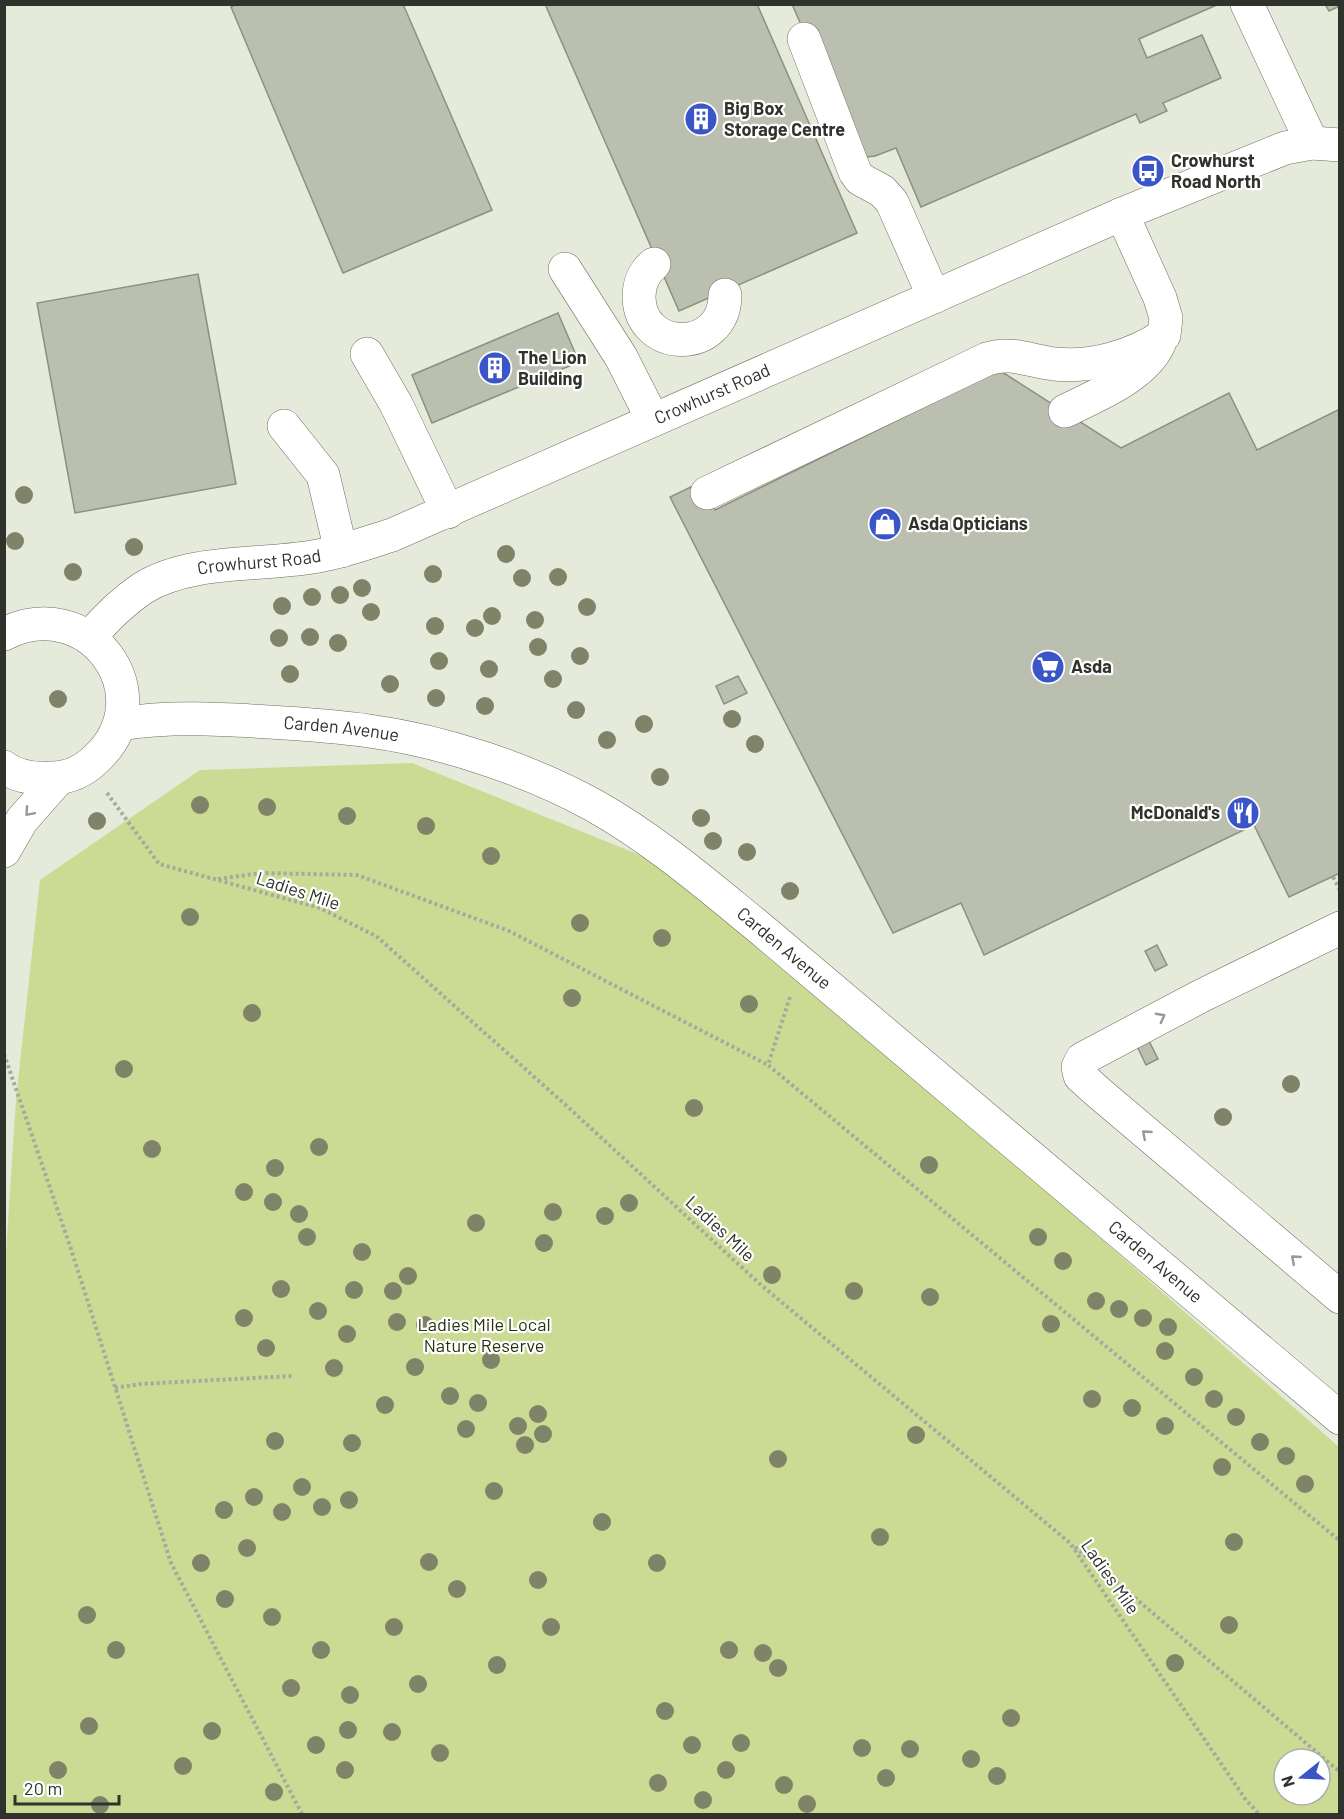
<svg xmlns="http://www.w3.org/2000/svg" width="1344" height="1819" font-family="Barlow,sans-serif">
<style>
.green{fill:#ccdb94;fill-rule:evenodd}
.building{fill:#bbbfb0;stroke:#8c9081;stroke-width:1.5}
.lines{fill:none;stroke-linecap:round;stroke-linejoin:round}
.minor-casing{stroke:#6c6f61;stroke-width:34}
.highway-casing{stroke:#6c6f61;stroke-width:34}
.path{stroke:#a6aa9d;stroke-width:4;stroke-dasharray:3 3;stroke-linecap:butt}
.minor{stroke:#fff;stroke-width:33}
.highway{stroke:#fff;stroke-width:33}
.tree{fill:#7f8469}
.oneway{stroke:#989896}
.labels{text-anchor:middle;stroke-width:4.5;stroke-linejoin:round;paint-order:stroke}
.poi-label{font-size:18px;font-weight:bold;fill:#30322c;stroke:#fff;text-anchor:start}
.street-label{font-size:18px;fill:#30322c;stroke:#fff}
.park-label{font-size:18px;fill:#2b310c;stroke:#fff}
</style>
<rect width="100%" height="100%" fill="#e5eada"/>
<path class="green" d="M412 763 682 872 1339 1447V1814H5V1268L16 1099 40 880 200 770ZM1284 1759H1320V1795H1284Z"/>
<g class="building">
<path d="M236 4H403L492 210 343 273 231 7Z"/>
<path d="M545 4H757L857 233 679 311Z"/>
<path d="M792 4H1219L1139 39 1147 58 1202 35 1221 78 1163 103 1167 111 1140 123 1136 114 921 207 896 148 875 156 867 157 854 148Z"/>
<path d="M1325 4H1340V6L1329 11Z"/>
<path d="M198 274 236 484 75 513 37 303Z"/>
<path d="M558 313 579 362 432 423 412 375Z"/>
<path d="M999 370 1121 448 1229 393 1257 450 1340 409V873L1289 897 1254 825 984 955 961 903 893 933 670 497 701 482 715 510Z"/>
<path d="M738 676 747 693 724 704 716 686Z"/>
<path d="M1157 945 1167 965 1155 971 1145 951Z"/>
<path d="M1148 1039 1158 1059 1146 1065 1136 1044Z"/>
</g>
<g class="lines">
<g class="minor-casing">
<g id="minor">
<path d="M1247 4 1312 143"/>
<path d="M804 39 855 172 860 179 882 191 892 202 934 297"/>
<path d="M654 264C644 272 639 284 639 297 640 354 725 354 725 295"/>
<path d="M565 269 621 357 653 420"/>
<path d="M367 354 396 404 448 512"/>
<path d="M1065 411C1095 396 1144 377 1159 344"/>
<path d="M284 426 323 475 341 551"/>
<path d="M707 493 987 359C1011 351 1030 361 1055 364 1091 368 1134 356 1164 335L1166 318 1160 298 1122 214"/>
<path d="M4 634C88 591 164 694 97 758 85 770 70 778 52 778 36 779 18 778 4 767"/>
<path id="s1" d="M89 638C105 619 122 602 143 588 190 559 259 566 312 557 340 553 366 543 392 535L1122 214 1285 148 1312 143 1340 145"/>
<path id="s2" d="M120 724C170 716 219 719 269 722 303 724 336 726 369 731 443 741 527 769 593 805 654 839 707 885 761 929L1340 1418"/>
<path d="M1340 928 1201 996 1082 1059 1078 1067 1080 1076 1099 1093 1340 1297"/>
</g>
</g>
<g class="highway-casing">
<path id="highway" d="M4 851 22 820 59 778"/>
</g>
<g class="path">
<path d="M107 793 159 864 320 908 376 936 569 1108 761 1285 1070 1543 1246 1800 1259 1814"/>
<path d="M1333 877 1340 890"/>
<path d="M218 879 261 873 357 875 509 931 768 1065"/>
<path d="M790 997 768 1065 1340 1541"/>
<path d="M4 1054 71 1249 171 1563 302 1814"/>
<path d="M115 1388 140 1384 292 1376"/>
<path d="M1075 1547 1340 1772"/>
</g>
<use href="#minor" class="minor"/>
<use href="#highway" class="highway"/>
</g>
<g class="tree">
<circle cx="24" cy="495" r="9"/>
<circle cx="15" cy="541" r="9"/>
<circle cx="134" cy="547" r="9"/>
<circle cx="506" cy="554" r="9"/>
<circle cx="73" cy="572" r="9"/>
<circle cx="433" cy="574" r="9"/>
<circle cx="558" cy="577" r="9"/>
<circle cx="522" cy="578" r="9"/>
<circle cx="362" cy="588" r="9"/>
<circle cx="340" cy="595" r="9"/>
<circle cx="312" cy="597" r="9"/>
<circle cx="282" cy="606" r="9"/>
<circle cx="587" cy="607" r="9"/>
<circle cx="371" cy="612" r="9"/>
<circle cx="492" cy="616" r="9"/>
<circle cx="535" cy="620" r="9"/>
<circle cx="435" cy="626" r="9"/>
<circle cx="475" cy="628" r="9"/>
<circle cx="310" cy="637" r="9"/>
<circle cx="279" cy="638" r="9"/>
<circle cx="338" cy="643" r="9"/>
<circle cx="538" cy="647" r="9"/>
<circle cx="580" cy="656" r="9"/>
<circle cx="439" cy="661" r="9"/>
<circle cx="489" cy="669" r="9"/>
<circle cx="290" cy="674" r="9"/>
<circle cx="553" cy="679" r="9"/>
<circle cx="390" cy="684" r="9"/>
<circle cx="436" cy="698" r="9"/>
<circle cx="58" cy="699" r="9"/>
<circle cx="485" cy="706" r="9"/>
<circle cx="576" cy="710" r="9"/>
<circle cx="732" cy="719" r="9"/>
<circle cx="644" cy="724" r="9"/>
<circle cx="607" cy="740" r="9"/>
<circle cx="755" cy="744" r="9"/>
<circle cx="660" cy="777" r="9"/>
<circle cx="200" cy="805" r="9"/>
<circle cx="267" cy="807" r="9"/>
<circle cx="347" cy="816" r="9"/>
<circle cx="701" cy="818" r="9"/>
<circle cx="97" cy="821" r="9"/>
<circle cx="426" cy="826" r="9"/>
<circle cx="713" cy="841" r="9"/>
<circle cx="747" cy="852" r="9"/>
<circle cx="491" cy="856" r="9"/>
<circle cx="790" cy="891" r="9"/>
<circle cx="190" cy="917" r="9"/>
<circle cx="580" cy="923" r="9"/>
<circle cx="662" cy="938" r="9"/>
<circle cx="572" cy="998" r="9"/>
<circle cx="749" cy="1004" r="9"/>
<circle cx="252" cy="1013" r="9"/>
<circle cx="124" cy="1069" r="9"/>
<circle cx="1291" cy="1084" r="9"/>
<circle cx="694" cy="1108" r="9"/>
<circle cx="1223" cy="1117" r="9"/>
<circle cx="319" cy="1147" r="9"/>
<circle cx="152" cy="1149" r="9"/>
<circle cx="929" cy="1165" r="9"/>
<circle cx="275" cy="1168" r="9"/>
<circle cx="244" cy="1192" r="9"/>
<circle cx="273" cy="1202" r="9"/>
<circle cx="629" cy="1203" r="9"/>
<circle cx="553" cy="1212" r="9"/>
<circle cx="299" cy="1214" r="9"/>
<circle cx="605" cy="1216" r="9"/>
<circle cx="476" cy="1223" r="9"/>
<circle cx="307" cy="1237" r="9"/>
<circle cx="1038" cy="1237" r="9"/>
<circle cx="544" cy="1243" r="9"/>
<circle cx="362" cy="1252" r="9"/>
<circle cx="1063" cy="1261" r="9"/>
<circle cx="772" cy="1275" r="9"/>
<circle cx="408" cy="1276" r="9"/>
<circle cx="281" cy="1289" r="9"/>
<circle cx="354" cy="1290" r="9"/>
<circle cx="393" cy="1291" r="9"/>
<circle cx="854" cy="1291" r="9"/>
<circle cx="930" cy="1297" r="9"/>
<circle cx="1096" cy="1301" r="9"/>
<circle cx="1119" cy="1309" r="9"/>
<circle cx="318" cy="1311" r="9"/>
<circle cx="244" cy="1318" r="9"/>
<circle cx="1143" cy="1318" r="9"/>
<circle cx="397" cy="1322" r="9"/>
<circle cx="1051" cy="1324" r="9"/>
<circle cx="425" cy="1325" r="9"/>
<circle cx="1168" cy="1327" r="9"/>
<circle cx="347" cy="1334" r="9"/>
<circle cx="266" cy="1348" r="9"/>
<circle cx="1165" cy="1351" r="9"/>
<circle cx="491" cy="1360" r="9"/>
<circle cx="415" cy="1367" r="9"/>
<circle cx="334" cy="1368" r="9"/>
<circle cx="1194" cy="1377" r="9"/>
<circle cx="450" cy="1396" r="9"/>
<circle cx="1092" cy="1399" r="9"/>
<circle cx="1214" cy="1399" r="9"/>
<circle cx="478" cy="1403" r="9"/>
<circle cx="385" cy="1405" r="9"/>
<circle cx="1132" cy="1408" r="9"/>
<circle cx="538" cy="1414" r="9"/>
<circle cx="1236" cy="1417" r="9"/>
<circle cx="518" cy="1426" r="9"/>
<circle cx="1165" cy="1426" r="9"/>
<circle cx="466" cy="1429" r="9"/>
<circle cx="543" cy="1434" r="9"/>
<circle cx="916" cy="1435" r="9"/>
<circle cx="275" cy="1441" r="9"/>
<circle cx="1260" cy="1442" r="9"/>
<circle cx="352" cy="1443" r="9"/>
<circle cx="525" cy="1445" r="9"/>
<circle cx="1286" cy="1456" r="9"/>
<circle cx="778" cy="1459" r="9"/>
<circle cx="1222" cy="1467" r="9"/>
<circle cx="1305" cy="1484" r="9"/>
<circle cx="302" cy="1487" r="9"/>
<circle cx="494" cy="1491" r="9"/>
<circle cx="254" cy="1497" r="9"/>
<circle cx="349" cy="1500" r="9"/>
<circle cx="322" cy="1507" r="9"/>
<circle cx="224" cy="1510" r="9"/>
<circle cx="282" cy="1512" r="9"/>
<circle cx="602" cy="1522" r="9"/>
<circle cx="880" cy="1537" r="9"/>
<circle cx="1234" cy="1542" r="9"/>
<circle cx="247" cy="1548" r="9"/>
<circle cx="429" cy="1562" r="9"/>
<circle cx="201" cy="1563" r="9"/>
<circle cx="657" cy="1563" r="9"/>
<circle cx="538" cy="1580" r="9"/>
<circle cx="457" cy="1589" r="9"/>
<circle cx="225" cy="1599" r="9"/>
<circle cx="87" cy="1615" r="9"/>
<circle cx="272" cy="1617" r="9"/>
<circle cx="1229" cy="1625" r="9"/>
<circle cx="394" cy="1627" r="9"/>
<circle cx="551" cy="1627" r="9"/>
<circle cx="116" cy="1650" r="9"/>
<circle cx="321" cy="1650" r="9"/>
<circle cx="729" cy="1650" r="9"/>
<circle cx="763" cy="1653" r="9"/>
<circle cx="1175" cy="1663" r="9"/>
<circle cx="497" cy="1665" r="9"/>
<circle cx="778" cy="1668" r="9"/>
<circle cx="418" cy="1684" r="9"/>
<circle cx="291" cy="1688" r="9"/>
<circle cx="350" cy="1695" r="9"/>
<circle cx="665" cy="1711" r="9"/>
<circle cx="1011" cy="1718" r="9"/>
<circle cx="89" cy="1726" r="9"/>
<circle cx="348" cy="1730" r="9"/>
<circle cx="212" cy="1731" r="9"/>
<circle cx="392" cy="1732" r="9"/>
<circle cx="741" cy="1743" r="9"/>
<circle cx="316" cy="1745" r="9"/>
<circle cx="692" cy="1745" r="9"/>
<circle cx="862" cy="1748" r="9"/>
<circle cx="910" cy="1749" r="9"/>
<circle cx="440" cy="1753" r="9"/>
<circle cx="971" cy="1759" r="9"/>
<circle cx="183" cy="1766" r="9"/>
<circle cx="58" cy="1770" r="9"/>
<circle cx="345" cy="1770" r="9"/>
<circle cx="726" cy="1770" r="9"/>
<circle cx="997" cy="1776" r="9"/>
<circle cx="886" cy="1778" r="9"/>
<circle cx="658" cy="1783" r="9"/>
<circle cx="784" cy="1785" r="9"/>
<circle cx="274" cy="1792" r="9"/>
<circle cx="703" cy="1800" r="9"/>
<circle cx="807" cy="1804" r="9"/>
<circle cx="100" cy="1805" r="9"/>
</g>
<defs><path id="oneway-chevron" d="M-2-3.5L2.5 0L-2 3.5" fill="none" stroke-width="1.6" stroke-linecap="round" stroke-linejoin="round" transform="scale(1.5)"/></defs>
<g class="oneway">
<use href="#oneway-chevron" transform="translate(29 812) rotate(131)"/>
<use href="#oneway-chevron" transform="translate(1161 1017) rotate(-28)"/>
<use href="#oneway-chevron" transform="translate(1146 1134) rotate(-139)"/>
<use href="#oneway-chevron" transform="translate(1295 1259) rotate(-139)"/>
</g>
<defs>
<g id="building-disc" transform="scale(1.725)"><circle r="9.5" fill="#3955c7" stroke="#fff"/><path d="M-4-6H4V6H1V3H-1V6H-4ZM-2.5-4.3h1.7v1.8h-1.7ZM.8-4.3h1.7v1.8H.8ZM-2.5-1h1.7V.8h-1.7ZM.8-1h1.7V.8H.8Z" fill="#fff"/></g>
<g id="bus-disc" transform="scale(1.725)"><circle r="9.5" fill="#3955c7" stroke="#fff"/><path d="M-5-6H5V4H4V6H2V4H-2V6H-4V4H-5ZM-3.5-4V0h7V-4ZM-3.5 1.2v1.5H-2V1.2ZM2 1.2v1.5H3.5V1.2Z" fill="#fff"/></g>
<g id="shop-disc" transform="scale(1.725)"><circle r="9.5" fill="#3955c7" stroke="#fff"/><path d="M-5-2.5h2.3a2.7 3.5 0 0 1 5.4 0H5L5.5 6h-11ZM-1.5-2.5h3a1.5 2.3 0 0 0-3 0Z" fill="#fff"/></g>
<g id="supermarket-disc" transform="scale(1.725)"><circle r="9.5" fill="#3955c7" stroke="#fff"/><path d="M-6-5.5h2.5l.6 2H6L4.5 2H-2.5L-4.4-4H-6ZM-1.5 3.2a1.3 1.3 0 1 0 .1 0ZM3 3.2a1.3 1.3 0 1 0 .1 0Z" fill="#fff"/></g>
<g id="restaurant-disc" transform="scale(1.725)"><circle r="9.5" fill="#3955c7" stroke="#fff"/><path d="M-5-6h1v4h1v-4h1v4h1v-4h1v5L-1.5 .5V6h-2V.5L-5-1ZM5-6V6H3V1.5H1.5Q1.5-4 5-6Z" fill="#fff"/></g>
</defs>
<g fill-rule="evenodd">
<use href="#building-disc" x="701" y="119"/>
<use href="#bus-disc" x="1148" y="171"/>
<use href="#building-disc" x="495" y="368"/>
<use href="#shop-disc" x="885" y="524"/>
<use href="#supermarket-disc" x="1048" y="667"/>
<use href="#restaurant-disc" x="1243" y="813"/>
</g>
<g class="labels">
<g class="poi-label">
<text x="724" y="115">Big Box<tspan x="724" dy="21">Storage Centre</tspan></text>
<text x="1171" y="167">Crowhurst<tspan x="1171" dy="21">Road North</tspan></text>
<text x="518" y="364">The Lion<tspan x="518" dy="21">Building</tspan></text>
<text x="908" y="530">Asda Opticians</text>
<text x="1071" y="673">Asda</text>
<text x="1220" y="819" text-anchor="end">McDonald's</text>
</g>
<g class="street-label">
<text dy="6" stroke="none"><textPath href="#s1" startOffset="680">Crowhurst Road</textPath></text>
<text dy="6" stroke="none"><textPath href="#s1" startOffset="194">Crowhurst Road</textPath></text>
<text dy="6" stroke="none"><textPath href="#s2" startOffset="222">Carden Avenue</textPath></text>
<text transform="translate(298 891) rotate(18)" y="6">Ladies Mile</text>
<text dy="6" stroke="none"><textPath href="#s2" startOffset="726">Carden Avenue</textPath></text>
<text transform="translate(720 1229) rotate(43)" y="6">Ladies Mile</text>
<text dy="6" stroke="none"><textPath href="#s2" startOffset="1212">Carden Avenue</textPath></text>
<text transform="translate(1110 1577) rotate(55)" y="6">Ladies Mile</text>
</g>
<g class="park-label">
<text x="484" y="1331">Ladies Mile Local<tspan x="484" dy="21">Nature Reserve</tspan></text>
</g>
</g>
<rect width="1344" height="1819" fill="none" stroke="#30322c" stroke-width="12"/>
<g transform="translate(1302 1777) rotate(252)"><circle r="28" fill="#ffffff" stroke="#acadab" stroke-width="1.5"/>
<path d="M0-4.5L10 22L0 15L-10 22Z" fill="#3955c7"/>
<text y="-9" font-size="16" font-weight="bold" text-anchor="middle" fill="#30322c">N</text>
</g>
<path d="M15 1795v9h104v-9" fill="none" stroke="#30322c" stroke-width="3"/>
<text x="24" y="1795" font-size="18" fill="#30322c" stroke="#ffffff" stroke-width="4.5" paint-order="stroke">20 m</text>
</svg>
